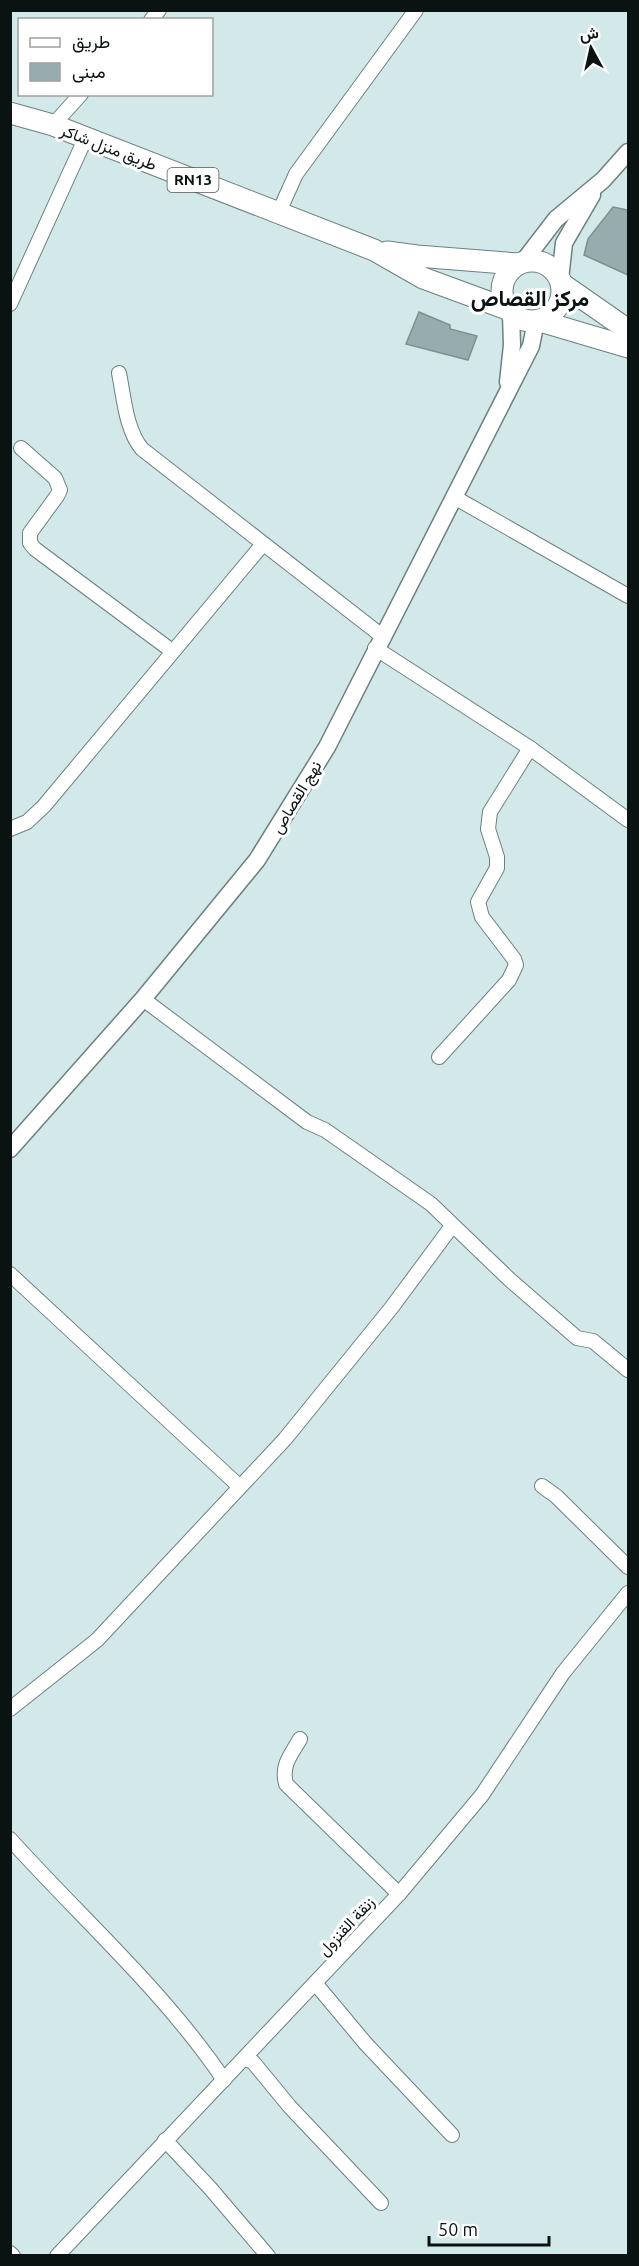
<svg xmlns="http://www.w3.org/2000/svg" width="639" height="2266" font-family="Ubuntu,Vazirmatn,sans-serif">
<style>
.building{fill:#97acac;stroke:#7d9191;stroke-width:1.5}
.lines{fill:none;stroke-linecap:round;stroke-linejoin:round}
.minor-casing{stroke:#6c8080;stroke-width:16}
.tertiary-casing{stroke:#6c8080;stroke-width:19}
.primary-casing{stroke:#6c8080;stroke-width:23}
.minor{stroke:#fff;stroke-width:14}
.tertiary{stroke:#fff;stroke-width:16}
.primary{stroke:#fff;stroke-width:21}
.labels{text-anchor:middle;stroke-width:6;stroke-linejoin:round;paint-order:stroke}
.shield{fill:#fff;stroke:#545959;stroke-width:1.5}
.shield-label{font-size:15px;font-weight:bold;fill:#0a1212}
.street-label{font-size:16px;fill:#0a1212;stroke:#fff}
.district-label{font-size:22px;font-weight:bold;fill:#0a1212;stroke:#fff}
</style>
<rect width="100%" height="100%" fill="#d3e9e9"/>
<g class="building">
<path d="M613 207 628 210V275L584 255 588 239Z"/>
<path d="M419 312 450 325V329L477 336 468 360 406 344Z"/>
</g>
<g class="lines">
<g class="minor-casing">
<g id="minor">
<path d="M151 20 159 10"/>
<path d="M53 125 81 94"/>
<path d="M278 214 296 174 416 10"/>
<path d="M10 304 86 137"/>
<path d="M119 373C124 398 126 430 142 449L382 636"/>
<path d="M21 448 55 478 60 490 57 496 30 533V543L35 549 172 651"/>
<path d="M454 497 628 596"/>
<path d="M375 648 530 748 628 820"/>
<path d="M10 829 27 822 44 806 263 544"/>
<path d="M143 999 307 1122 325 1130 431 1204 509 1279 577 1338 593 1341 628 1370"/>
<path d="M439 1057 509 980 516 965 514 959 482 917 478 902 497 868V857L488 829 490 812 530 748"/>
<path d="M10 1274 239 1486"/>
<path d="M542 1486 556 1496 628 1567"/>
<path d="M10 1709 97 1640 285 1439 392 1307 452 1226"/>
<path d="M300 1739C291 1755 281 1765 286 1784L399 1894"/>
<path d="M10 1839C82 1919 164 1991 224 2080"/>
<path d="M315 1983 366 2044 452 2135"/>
<path d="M245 2059 253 2062 290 2107 381 2203"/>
<path d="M165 2140 210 2188 268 2256"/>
<path d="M10 2253 13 2256"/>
<path d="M57 2256 399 1894 482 1795 563 1673 628 1593"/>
</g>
</g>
<g class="tertiary-casing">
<g id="tertiary">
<path d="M523 262 556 219 603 180 628 152"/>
<path d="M560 279 564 243 592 195"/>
<path d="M508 382 512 345 511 314"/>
<path d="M10 1149 143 999 257 860 327 747 531 346 536 321"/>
</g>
</g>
<g class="primary-casing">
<g id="primary">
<path d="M10 113 53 125 374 250 423 278 507 309"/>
<path d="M387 252 417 256 518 264"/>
<circle cx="532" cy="291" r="30"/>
<path d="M562 284 628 330"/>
<path d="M540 321 628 347"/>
</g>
</g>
<use href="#minor" class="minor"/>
<use href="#tertiary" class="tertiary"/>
<use href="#primary" class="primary"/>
</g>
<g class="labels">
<rect class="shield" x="167.5" y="168" width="51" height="24" rx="4.5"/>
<g class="shield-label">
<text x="193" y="185">RN13</text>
</g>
<g class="street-label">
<text transform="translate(109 147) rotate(21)" y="6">طريق منزل شاكر</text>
<text transform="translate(296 797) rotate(-59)" y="6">نهج القصاص</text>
<text transform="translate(346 1926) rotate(-47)" y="6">زنقة القنزول</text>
</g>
<g class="district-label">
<text x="530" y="306">مركز القصاص</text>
</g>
</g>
<rect width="639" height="2266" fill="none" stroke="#0a1212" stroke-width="24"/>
<rect x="18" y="18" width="195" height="78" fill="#ffffff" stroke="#9da0a0" stroke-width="1.5"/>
<rect x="30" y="38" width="30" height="9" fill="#ffffff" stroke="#9da0a0" stroke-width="1.5"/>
<text x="72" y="48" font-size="18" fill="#0a1212">طريق</text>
<rect x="30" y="63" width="30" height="18" fill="#97acac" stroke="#9da0a0" stroke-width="1.5"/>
<text x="72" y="78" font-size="18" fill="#0a1212">مبنى</text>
<g transform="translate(591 48) rotate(352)" stroke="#ffffff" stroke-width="4.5" paint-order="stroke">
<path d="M0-4.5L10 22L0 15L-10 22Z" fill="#0a1212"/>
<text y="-9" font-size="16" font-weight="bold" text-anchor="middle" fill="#0a1212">ش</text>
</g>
<path d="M429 2236v9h120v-9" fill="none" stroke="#0a1212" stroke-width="3"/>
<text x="438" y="2236" font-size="18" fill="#0a1212" stroke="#ffffff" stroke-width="4.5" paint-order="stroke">50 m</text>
</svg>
